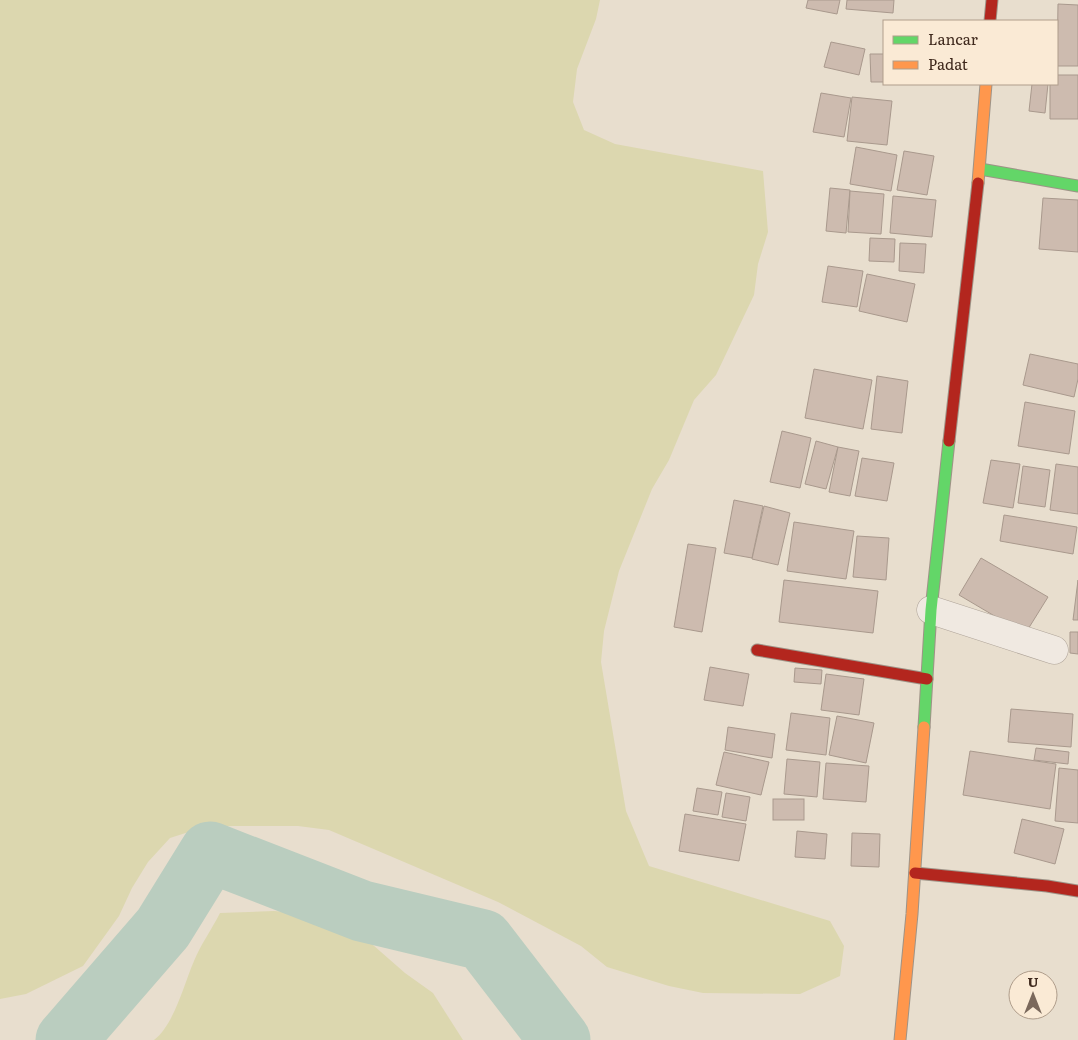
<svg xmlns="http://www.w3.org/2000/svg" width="1078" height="1040" font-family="Literata,serif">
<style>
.green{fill:#dcd7af}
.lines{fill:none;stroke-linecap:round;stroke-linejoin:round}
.river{stroke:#bacdbf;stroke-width:61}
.building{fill:#cdbbaf;stroke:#a9998d}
.street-casing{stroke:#aea398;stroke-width:29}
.fast-casing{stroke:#9e9387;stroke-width:13}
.slow-casing{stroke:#9e9387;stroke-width:13}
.jam-casing{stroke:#9e9387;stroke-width:13}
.street{stroke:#f0e9e1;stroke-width:28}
.fast{stroke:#63d668;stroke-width:11}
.slow{stroke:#ff974d;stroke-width:11}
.jam{stroke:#b3261e;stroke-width:11}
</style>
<rect width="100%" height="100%" fill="#e8dece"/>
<g class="green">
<path d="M0 0H600L596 19 577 69 573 102 584 130 615 144 763 171 768 232 758 264 754 295 716 375 694 400 669 460 652 489 619 571 604 631 601 662 626 811 649 866 830 921 844 946 840 976 800 994 703 993 669 986 607 967 581 946 498 902 329 830 298 826H232L201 828 170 838 148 862 132 888 119 916 83 966 26 994 0 999Z"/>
<path d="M274 911 322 915 365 938 405 973 433 993 463 1040H154C174 1025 184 984 194 961 201 944 212 929 220 913Z"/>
</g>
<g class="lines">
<path class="river" d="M66 1040 163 928 210 852 362 911 483 940 560 1040"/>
</g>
<g class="building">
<path d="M808 0H840L837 14 806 8Z"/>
<path d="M847 0H894L893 13 846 9Z"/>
<path d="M1058 4 1078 5V66H1057Z"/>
<path d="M831 42 865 49 859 75 824 67Z"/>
<path d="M870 54H884V82H871Z"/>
<path d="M1057 75H1078V119H1050V84H1057Z"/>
<path d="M1032 84H1048L1045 113 1029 111Z"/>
<path d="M821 93 851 98 844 137 813 132Z"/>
<path d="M852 97 892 101 887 145 847 141Z"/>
<path d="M856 147 897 155 891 191 850 184Z"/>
<path d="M904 151 934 156 927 195 897 190Z"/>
<path d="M830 188 850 190 846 233 826 231Z"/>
<path d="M850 191 884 194 881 234 848 232Z"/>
<path d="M893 196 936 200 932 237 890 233Z"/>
<path d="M1043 198 1078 200V252L1039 249Z"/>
<path d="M870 238 895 239 894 262 869 261Z"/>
<path d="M900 243 926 244 924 273 899 271Z"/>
<path d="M828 266 863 271 857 307 822 302Z"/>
<path d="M867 274 915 284 907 322 859 311Z"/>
<path d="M1030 354 1078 364V379L1074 397 1023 385Z"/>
<path d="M814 369 872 380 863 429 805 418Z"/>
<path d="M877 376 908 381 902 433 871 429Z"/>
<path d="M1025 402 1075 411 1069 454 1018 446Z"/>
<path d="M782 431 811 438 800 488 770 482Z"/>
<path d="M816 441 838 447 826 489 805 484Z"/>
<path d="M838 447 859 451 850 496 829 492Z"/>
<path d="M862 458 894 463 887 501 855 496Z"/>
<path d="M991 460 1020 464 1013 508 983 503Z"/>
<path d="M1056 464 1078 467V514L1050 510Z"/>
<path d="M1023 466 1050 470 1045 507 1018 503Z"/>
<path d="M734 500 763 506 752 558 724 553Z"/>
<path d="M764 506 790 513 778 565 752 559Z"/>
<path d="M1004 515 1077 527 1073 554 1000 541Z"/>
<path d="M794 522 854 531 846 579 787 571Z"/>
<path d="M857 536 889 538 886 580 853 577Z"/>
<path d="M688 544 716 548 702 632 674 627Z"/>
<path d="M981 558 1048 597 1025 634 959 595Z"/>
<path d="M784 580 878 591 873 633 779 622Z"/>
<path d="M1078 580V620H1073Z"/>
<path d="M1070 632H1078V654L1070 653Z"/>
<path d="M710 667 749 674 743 706 704 700Z"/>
<path d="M795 668 822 670 821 684 794 682Z"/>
<path d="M826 674 864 679 859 715 821 710Z"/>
<path d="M1011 709 1073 714 1071 747 1008 742Z"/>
<path d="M791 713 830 718 826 755 786 750Z"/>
<path d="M837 716 874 723 866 763 829 755Z"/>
<path d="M728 727 775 734 772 758 725 750Z"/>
<path d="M1036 748 1069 752 1068 764 1034 760Z"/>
<path d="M970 751 1056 764 1050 809 963 795Z"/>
<path d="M724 752 769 762 761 795 716 785Z"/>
<path d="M787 759 820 762 817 797 784 794Z"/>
<path d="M826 763 869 766 866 802 823 799Z"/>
<path d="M1059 768 1078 770V823L1055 821Z"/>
<path d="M697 788 722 792 718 815 693 811Z"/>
<path d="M726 793 750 797 746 821 722 817Z"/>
<rect x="773" y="799" width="31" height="21"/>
<path d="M685 814 746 824 739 861 679 851Z"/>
<path d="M1022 819 1064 829 1055 864 1014 853Z"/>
<path d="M797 831 827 834 825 859 795 857Z"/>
<path d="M852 833 880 834 879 867 851 866Z"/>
</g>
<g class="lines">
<g class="street-casing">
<path id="street" d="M931 610 1054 650"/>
</g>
<g class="fast-casing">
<g id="fast">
<path d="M980 169 1078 186"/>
<path d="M924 727 931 610 949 441"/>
</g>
</g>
<g class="slow-casing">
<g id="slow">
<path d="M978 183 986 84"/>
<path d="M900 1040 912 914 924 727"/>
</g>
</g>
<g class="jam-casing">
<g id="jam">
<path d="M990 21 992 0"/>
<path d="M949 441 978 183"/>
<path d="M757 650 927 679"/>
<path d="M915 873 1047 886 1078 891"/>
</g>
</g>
<use href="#street" class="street"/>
<use href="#fast" class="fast"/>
<use href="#slow" class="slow"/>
<use href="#jam" class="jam"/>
</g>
<rect x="883" y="20" width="175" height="65" fill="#faead5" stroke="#af9d8b"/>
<rect x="893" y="36" width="25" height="8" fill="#63d668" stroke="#af9d8b"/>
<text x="928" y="45" font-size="15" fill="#3f291d">Lancar</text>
<rect x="893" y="61" width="25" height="8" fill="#ff974d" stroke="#af9d8b"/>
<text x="928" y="70" font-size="15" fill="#3f291d">Padat</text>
<g transform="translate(1033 995)"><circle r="24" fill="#faead5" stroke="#af9d8b"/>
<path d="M0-4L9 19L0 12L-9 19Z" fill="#7a685b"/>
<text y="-8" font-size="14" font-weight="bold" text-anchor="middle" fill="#3f291d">U</text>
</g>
</svg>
